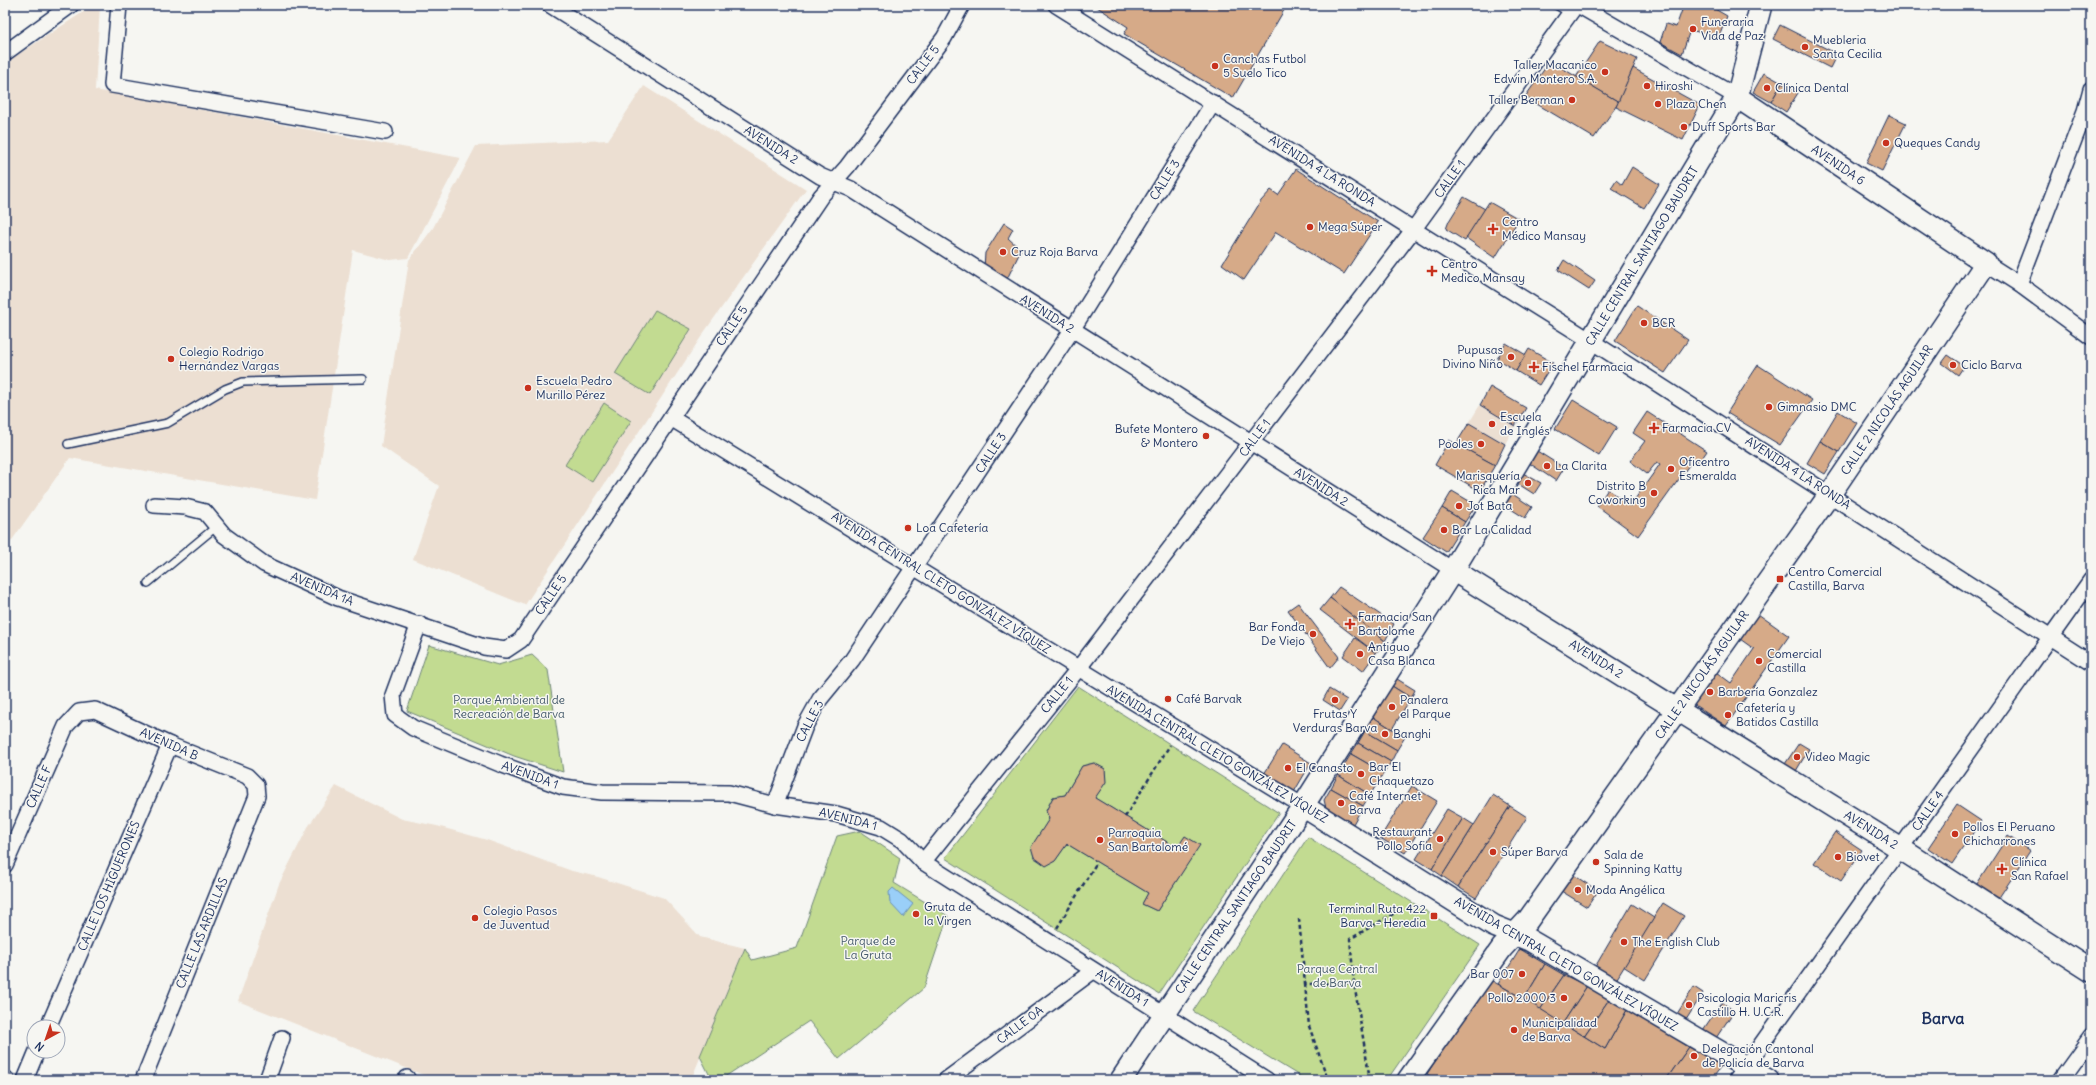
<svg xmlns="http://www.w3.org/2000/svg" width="2096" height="1085" font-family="Delius,sans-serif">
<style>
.built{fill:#ecdfd2}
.green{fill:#c2db91;stroke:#6e8578;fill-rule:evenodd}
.water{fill:#9acff8;stroke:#678fba}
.building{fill:#d6aa88;stroke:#1b2f5e}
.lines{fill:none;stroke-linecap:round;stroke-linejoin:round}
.lane-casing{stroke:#1b2f5e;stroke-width:10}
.street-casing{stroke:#1b2f5e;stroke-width:18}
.secondary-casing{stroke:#1b2f5e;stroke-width:24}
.path{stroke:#1b2f5e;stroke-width:2.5;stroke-dasharray:4 3;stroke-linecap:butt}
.lane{stroke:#f6f6f2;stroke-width:7}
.street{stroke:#f6f6f2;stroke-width:15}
.secondary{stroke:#f6f6f2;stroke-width:21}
.poi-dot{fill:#c8321e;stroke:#f6f6f2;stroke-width:1.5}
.labels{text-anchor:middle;stroke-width:3;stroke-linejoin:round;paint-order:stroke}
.poi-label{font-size:12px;fill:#1b2f5e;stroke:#f6f6f2;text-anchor:start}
.street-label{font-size:12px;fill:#1b2f5e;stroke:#f6f6f2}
.park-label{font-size:12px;fill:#455a6b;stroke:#f6f6f2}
.district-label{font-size:16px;font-weight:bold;fill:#1b2f5e;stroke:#f6f6f2}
</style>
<rect width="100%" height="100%" fill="#f6f6f2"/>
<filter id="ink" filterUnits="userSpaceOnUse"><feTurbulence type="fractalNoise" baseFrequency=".025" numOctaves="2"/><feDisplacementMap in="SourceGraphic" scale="8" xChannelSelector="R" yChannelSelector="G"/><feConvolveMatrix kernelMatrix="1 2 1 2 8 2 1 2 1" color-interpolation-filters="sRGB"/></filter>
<g filter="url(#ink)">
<g class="built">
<path d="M94 5H100L95 90 461 158 408 258 390 260 353 250 315 500 70 458 5 550V63Z"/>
<path d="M644 86 806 189 705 331 525 605 413 559 439 486 381 446 409 260 433 228 476 146 608 140Z"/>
<path d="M1480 405 1515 426 1505 444 1469 423Z"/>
<path d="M336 786 402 819 437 826 487 840 572 871 598 877 664 898 700 937 745 948 691 1080H436L238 1001 279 884 308 827Z"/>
</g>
<g class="green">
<path d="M655 310 691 329 650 395 615 374Z"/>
<path d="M604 403 631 421 592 482 565 465Z"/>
<path d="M429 645 498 665 532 655 548 670 563 772 514 756 407 711Z"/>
<path d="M1078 686 1279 813 1159 994 945 858ZM1094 763 1105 769V782L1095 798 1177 848 1185 837 1199 845 1157 911 1142 904 1148 893 1067 844 1055 861 1046 865 1034 858 1032 847 1049 819 1046 811 1053 797 1065 795 1082 766Z"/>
<path d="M860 831 900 858 894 883 948 916 924 988 839 1059 809 1021 720 1080H712L700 1056 745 948 752 960 797 948 837 836Z"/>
<path d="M1308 837 1480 945 1387 1080H1306L1193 1011Z"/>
</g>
<path class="water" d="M893 888 913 904 903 917 890 903 889 892Z"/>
<g class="building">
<path d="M1094 5H1287L1233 98 1124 34 1128 27Z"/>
<path d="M1669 5H1708L1727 16 1719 37 1690 30 1682 54 1660 42 1666 24 1676 27 1682 10Z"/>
<path d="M1780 25 1837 54 1830 68 1773 39Z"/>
<path d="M1600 41 1637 59 1619 102 1576 77Z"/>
<path d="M1550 61 1619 102 1594 138 1525 97Z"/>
<path d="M1633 68 1700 105 1683 140 1616 107Z"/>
<path d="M1764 73 1782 83 1771 102 1753 92Z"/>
<path d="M1782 83 1798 93 1786 112 1771 102Z"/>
<path d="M1889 115 1906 123 1882 171 1866 163Z"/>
<path d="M1632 167 1659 184 1644 208 1611 188 1616 180 1622 185Z"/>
<path d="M1296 169 1378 222 1344 274 1276 232 1244 280 1222 264 1261 201 1271 190 1278 195Z"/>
<path d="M1464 197 1485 209 1465 241 1446 229 1449 221Z"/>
<path d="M1489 202 1519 219 1495 258 1466 238Z"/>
<path d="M1004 223 1013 229 1008 238 1021 250 1007 279 984 268 985 253Z"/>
<path d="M1564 260 1595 281 1589 290 1558 270Z"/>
<path d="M1637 306 1688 340 1665 373 1615 341Z"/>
<path d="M1506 343 1526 355 1516 371 1497 359Z"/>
<path d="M1529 349 1553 363 1539 385 1516 371Z"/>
<path d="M1948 355 1964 366 1958 375 1942 363Z"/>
<path d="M1758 365 1812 400 1780 445 1727 413Z"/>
<path d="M1490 387 1526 408 1515 426 1480 405Z"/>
<path d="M1573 400 1617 427 1599 456 1555 429Z"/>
<path d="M1838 411 1857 423 1839 452 1820 441Z"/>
<path d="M1647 412 1707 451 1700 461H1692L1638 536 1597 506 1608 489 1630 506 1660 464 1657 462 1647 474 1630 461 1645 441 1633 433Z"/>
<path d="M1469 423 1505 444 1495 465 1456 444Z"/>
<path d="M1449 440 1495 465 1480 491 1435 465Z"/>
<path d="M1820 441 1839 452 1825 474 1807 463Z"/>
<path d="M1537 451 1564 468 1556 481 1529 463Z"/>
<path d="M1521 472 1541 483 1534 494 1515 482Z"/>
<path d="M1452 491 1476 505 1465 522 1442 508Z"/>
<path d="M1511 493 1532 507 1525 518 1503 504Z"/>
<path d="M1442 508 1465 522 1446 552 1423 537Z"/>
<path d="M1339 587 1394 624 1385 641 1330 598Z"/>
<path d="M1330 598 1385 641 1376 653 1320 610Z"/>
<path d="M1298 603 1339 657 1330 668 1288 610Z"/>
<path d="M1758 614 1789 636 1726 726 1693 704 1716 672 1731 683 1754 649 1740 639Z"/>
<path d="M1355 638 1376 653 1363 671 1343 656Z"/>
<path d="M1397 679 1415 690 1411 698 1392 686Z"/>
<path d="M1392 686 1411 698 1392 729 1373 717Z"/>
<path d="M1329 689 1347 700 1340 711 1323 700Z"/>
<path d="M1373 717 1405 737 1397 750 1365 731Z"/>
<path d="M1365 731 1397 750 1391 762 1358 743Z"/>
<path d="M1358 743 1391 762 1384 773 1351 754Z"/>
<path d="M1799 743 1809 749 1796 771 1785 764Z"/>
<path d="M1282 745 1311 763 1294 792 1264 774Z"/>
<path d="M1351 754 1384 773 1370 795 1338 775Z"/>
<path d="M1094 763 1105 769 1106 782 1095 798 1177 848 1185 836 1200 845 1157 911 1142 904 1148 893 1067 844 1055 861 1046 866 1034 857 1031 847 1049 819 1046 811 1053 797 1065 795 1082 766Z"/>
<path d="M1338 775 1370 795 1363 806 1331 788Z"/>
<path d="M1412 786 1437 801 1405 853 1380 838Z"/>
<path d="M1331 788 1363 806 1353 824 1326 808 1324 800Z"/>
<path d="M1493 795 1510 806 1458 887 1442 876Z"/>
<path d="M1957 805 1981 821 1952 864 1928 848Z"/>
<path d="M1510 806 1527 817 1476 898 1458 887Z"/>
<path d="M1447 809 1463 818 1432 869 1416 859Z"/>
<path d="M1463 818 1474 825 1442 876 1432 869Z"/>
<path d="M1835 832 1862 850 1841 881 1814 863Z"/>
<path d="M2008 836 2030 851 1996 902 1975 887Z"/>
<path d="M1569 872 1598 891 1587 907 1558 889Z"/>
<path d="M1663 903 1684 916 1645 980 1623 966Z"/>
<path d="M1632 904 1654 918 1616 980 1595 967Z"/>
<path d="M1520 949 1545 964 1524 999 1498 984Z"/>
<path d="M1545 964 1564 975 1540 1010 1524 999Z"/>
<path d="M1564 975 1587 986 1563 1023 1540 1010Z"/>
<path d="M1487 978 1524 999 1605 1049 1628 1008 1689 1047 1668 1077 1671 1080H1436L1427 1074Z"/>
<path d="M1587 986 1610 998 1584 1036 1563 1023Z"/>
<path d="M1694 987 1703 993 1684 1023 1675 1017Z"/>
<path d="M1610 998 1628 1008 1605 1049 1584 1036Z"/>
<path d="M1722 1002 1734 1011 1714 1041 1701 1033Z"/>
<path d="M1689 1047 1722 1066 1711 1080H1671L1668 1077Z"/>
</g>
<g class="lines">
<g class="lane-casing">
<g id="lane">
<path d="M1556 5 1570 13"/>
<path d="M68 444 168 423 225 389 243 382 363 379"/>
<path d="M148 583 217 526"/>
</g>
</g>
<g class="street-casing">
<g id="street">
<path d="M119 5 112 85 385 132"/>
<path d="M550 5 820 176 851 189 1453 570"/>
<path d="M1056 5 1591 341 2091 663"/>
<path d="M1578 5 1737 97"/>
<path d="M5 53 71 5"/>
<path d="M1986 263 2019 284 2091 337"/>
<path d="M2019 284 2085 111 2091 89"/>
<path d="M671 418C882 546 1092 677 1303 806"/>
<path d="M154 505 185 507 205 512 224 535 264 564 338 598 484 647 506 650 521 640 821 196 847 167 944 38 962 5"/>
<path d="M419 624 393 695 395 715 413 728 500 764 563 787 602 792 729 793 775 805 836 814 881 827 902 840 923 862 1267 1080"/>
<path d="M775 805 805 726 820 699 852 660 1072 330 1213 103"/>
<path d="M923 862 1078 669 1413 230 1576 5"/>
<path d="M5 865 66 726 79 712 95 710 170 745 247 776 256 785 257 796 143 1080"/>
<path d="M48 1027 170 745"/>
<path d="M5 1078 7 1080"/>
<path d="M25 1080 37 1051"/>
<path d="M267 1080 282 1038"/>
<path d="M406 1080 407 1078"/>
<path d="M946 1080 1093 971"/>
<path d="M1736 1080 2091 580"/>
<path d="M2060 1080 2091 1037"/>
</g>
</g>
<g class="secondary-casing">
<g id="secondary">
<path d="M1453 570 1901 849 2091 971"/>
<path d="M1303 806 1494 926 1529 940 1768 1080"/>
<path d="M1121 1080 1303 806 1453 570 1737 97 1761 5"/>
<path d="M1408 1080 1502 948 1528 920 1830 494 1986 263 1737 97"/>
</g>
</g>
<g class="path">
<path d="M1125 817 1170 745"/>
<path d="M1299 919 1305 984 1354 983"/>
<path d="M1057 928 1097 862"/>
<path d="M1305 984 1309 1026 1328 1080"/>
<path d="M1370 1080 1354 983 1350 939 1398 911"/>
</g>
<use href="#lane" class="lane"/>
<use href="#street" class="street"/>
<use href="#secondary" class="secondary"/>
</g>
</g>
<g class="poi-dot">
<circle cx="1693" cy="29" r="4"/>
<circle cx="1805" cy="47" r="4"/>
<circle cx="1215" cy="66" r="4"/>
<circle cx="1605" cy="72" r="4"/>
<circle cx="1647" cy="86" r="4"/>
<circle cx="1767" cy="88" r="4"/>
<circle cx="1572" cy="100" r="4"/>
<circle cx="1658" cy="104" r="4"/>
<circle cx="1684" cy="127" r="4"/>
<circle cx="1886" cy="143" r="4"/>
<circle cx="1310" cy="227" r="4"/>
<path d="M1491 223h4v4h4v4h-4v4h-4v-4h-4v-4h4z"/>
<circle cx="1003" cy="252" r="4"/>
<path d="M1430 265h4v4h4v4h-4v4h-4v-4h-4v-4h4z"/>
<circle cx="1644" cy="323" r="4"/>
<circle cx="1511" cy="357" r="4"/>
<circle cx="171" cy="359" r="4"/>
<circle cx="1953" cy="365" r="4"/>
<path d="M1532 361h4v4h4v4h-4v4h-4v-4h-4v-4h4z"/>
<circle cx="528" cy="388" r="4"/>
<circle cx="1769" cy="407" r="4"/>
<circle cx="1492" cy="424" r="4"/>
<path d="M1652 422h4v4h4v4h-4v4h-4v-4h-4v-4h4z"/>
<circle cx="1206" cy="436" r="4"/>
<circle cx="1481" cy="444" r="4"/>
<circle cx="1547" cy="466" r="4"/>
<circle cx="1671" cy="469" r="4"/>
<circle cx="1528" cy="483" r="4"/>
<circle cx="1654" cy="493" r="4"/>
<circle cx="1459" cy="506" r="4"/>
<circle cx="908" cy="528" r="4"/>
<circle cx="1444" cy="530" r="4"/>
<rect x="1776" y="575" width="8" height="8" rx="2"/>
<path d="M1348 618h4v4h4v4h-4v4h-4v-4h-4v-4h4z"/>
<circle cx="1313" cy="634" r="4"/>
<circle cx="1360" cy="654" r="4"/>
<circle cx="1759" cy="661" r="4"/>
<circle cx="1710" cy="692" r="4"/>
<circle cx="1168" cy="699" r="4"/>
<circle cx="1335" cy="700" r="4"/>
<circle cx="1392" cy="707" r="4"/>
<circle cx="1728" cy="715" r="4"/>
<circle cx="1385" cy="734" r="4"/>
<circle cx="1797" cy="757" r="4"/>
<circle cx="1288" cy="768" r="4"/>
<circle cx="1361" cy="774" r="4"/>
<circle cx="1341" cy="803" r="4"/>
<circle cx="1955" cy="834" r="4"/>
<circle cx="1440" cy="839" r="4"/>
<circle cx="1100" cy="840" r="4"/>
<circle cx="1493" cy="852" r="4"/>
<circle cx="1838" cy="857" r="4"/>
<circle cx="1596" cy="862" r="4"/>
<path d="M2000 863h4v4h4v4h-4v4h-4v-4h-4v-4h4z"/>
<circle cx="1578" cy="890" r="4"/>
<circle cx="916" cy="914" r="4"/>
<rect x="1430" y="912" width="8" height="8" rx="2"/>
<circle cx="475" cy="918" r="4"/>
<circle cx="1624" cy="942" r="4"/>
<circle cx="1522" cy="974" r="4"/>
<circle cx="1564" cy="998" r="4"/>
<circle cx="1689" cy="1005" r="4"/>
<circle cx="1514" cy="1030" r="4"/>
<circle cx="1694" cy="1056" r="4"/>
</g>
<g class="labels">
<g class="poi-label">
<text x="1701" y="26">Funeraria<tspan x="1701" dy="14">Vida de Paz</tspan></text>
<text x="1813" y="44">Muebleria<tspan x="1813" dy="14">Santa Cecilia</tspan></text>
<text x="1223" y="63">Canchas Futbol<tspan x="1223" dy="14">5 Suelo Tico</tspan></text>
<text x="1597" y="69" text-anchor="end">Taller Macanico<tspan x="1597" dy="14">Edwin Montero S.A.</tspan></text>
<text x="1655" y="90">Hiroshi</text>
<text x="1775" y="92">Clínica Dental</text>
<text x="1564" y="104" text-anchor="end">Taller Berman</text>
<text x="1666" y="108">Plaza Chen</text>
<text x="1692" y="131">Duff Sports Bar</text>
<text x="1894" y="147">Queques Candy</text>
<text x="1502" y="226">Centro<tspan x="1502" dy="14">Médico Mansay</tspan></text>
<text x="1318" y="231">Mega Súper</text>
<text x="1011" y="256">Cruz Roja Barva</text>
<text x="1441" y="268">Centro<tspan x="1441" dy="14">Medico Mansay</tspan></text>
<text x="1652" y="327">BCR</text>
<text x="1503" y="354" text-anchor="end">Pupusas<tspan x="1503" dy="14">Divino Niño</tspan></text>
<text x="179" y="356">Colegio Rodrigo<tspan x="179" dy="14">Hernández Vargas</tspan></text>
<text x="1961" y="369">Ciclo Barva</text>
<text x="1542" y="371">Fischel Farmacia</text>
<text x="536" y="385">Escuela Pedro<tspan x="536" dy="14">Murillo Pérez</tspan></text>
<text x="1777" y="411">Gimnasio DMC</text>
<text x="1500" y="421">Escuela<tspan x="1500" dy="14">de Inglés</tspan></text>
<text x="1662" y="432">Farmacia CV</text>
<text x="1198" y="433" text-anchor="end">Bufete Montero<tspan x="1198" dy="14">&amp; Montero</tspan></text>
<text x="1473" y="448" text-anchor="end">Pooles</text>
<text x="1679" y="466">Oficentro<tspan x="1679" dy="14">Esmeralda</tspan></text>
<text x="1555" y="470">La Clarita</text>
<text x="1520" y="480" text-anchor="end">Marisquería<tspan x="1520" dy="14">Rica Mar</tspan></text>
<text x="1646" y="490" text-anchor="end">Distrito B<tspan x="1646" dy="14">Coworking</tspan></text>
<text x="1467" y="510">Jot Bata</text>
<text x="916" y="532">Loa Cafetería</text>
<text x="1452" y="534">Bar La Calidad</text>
<text x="1788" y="576">Centro Comercial<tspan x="1788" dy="14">Castilla, Barva</tspan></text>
<text x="1358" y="621">Farmacia San<tspan x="1358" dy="14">Bartolome</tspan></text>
<text x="1305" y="631" text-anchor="end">Bar Fonda<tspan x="1305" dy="14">De Viejo</tspan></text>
<text x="1368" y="651">Antiguo<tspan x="1368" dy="14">Casa Blanca</tspan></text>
<text x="1767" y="658">Comercial<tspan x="1767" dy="14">Castilla</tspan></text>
<text x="1718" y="696">Barbería Gonzalez</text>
<text x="1176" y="703">Café Barvak</text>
<text x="1400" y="704">Panalera<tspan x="1400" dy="14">el Parque</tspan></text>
<text x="1736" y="712">Cafetería y<tspan x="1736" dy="14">Batidos Castilla</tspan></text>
<text x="1335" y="718" text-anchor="middle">Frutas Y<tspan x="1335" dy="14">Verduras Barva</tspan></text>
<text x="1393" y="738">Banghi</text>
<text x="1805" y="761">Video Magic</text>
<text x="1369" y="771">Bar El<tspan x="1369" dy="14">Chaquetazo</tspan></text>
<text x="1296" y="772">El Canasto</text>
<text x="1349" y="800">Café Internet<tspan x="1349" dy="14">Barva</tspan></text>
<text x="1963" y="831">Pollos El Peruano<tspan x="1963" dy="14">Chicharrones</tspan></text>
<text x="1432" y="836" text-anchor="end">Restaurant<tspan x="1432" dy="14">Pollo Sofia</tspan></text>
<text x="1108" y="837">Parroquia<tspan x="1108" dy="14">San Bartolomé</tspan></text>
<text x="1501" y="856">Súper Barva</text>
<text x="1604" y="859">Sala de<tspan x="1604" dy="14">Spinning Katty</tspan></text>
<text x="1846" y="861">Biovet</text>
<text x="2011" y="866">Clínica<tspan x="2011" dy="14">San Rafael</tspan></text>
<text x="1586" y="894">Moda Angélica</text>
<text x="924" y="911">Gruta de<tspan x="924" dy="14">la Virgen</tspan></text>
<text x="1426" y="913" text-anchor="end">Terminal Ruta 422<tspan x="1426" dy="14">Barva - Heredia</tspan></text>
<text x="483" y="915">Colegio Pasos<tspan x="483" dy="14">de Juventud</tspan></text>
<text x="1632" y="946">The English Club</text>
<text x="1514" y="978" text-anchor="end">Bar 007</text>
<text x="1556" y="1002" text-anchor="end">Pollo 2000 3</text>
<text x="1697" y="1002">Psicologia Maricris<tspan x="1697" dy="14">Castillo H. U.C.R.</tspan></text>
<text x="1522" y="1027">Municipalidad<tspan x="1522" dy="14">de Barva</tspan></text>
<text x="1702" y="1053">Delegación Cantonal<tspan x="1702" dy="14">de Policía de Barva</tspan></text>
</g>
<g class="street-label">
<text transform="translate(923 65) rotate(-53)" y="4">CALLE 5</text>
<text transform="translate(771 145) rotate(32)" y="4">AVENIDA 2</text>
<text transform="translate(1838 165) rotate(34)" y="4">AVENIDA 6</text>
<text transform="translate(1322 171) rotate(32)" y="4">AVENIDA 4 LA RONDA</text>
<text transform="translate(1450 179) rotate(-54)" y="4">CALLE 1</text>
<text transform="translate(1165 180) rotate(-58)" y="4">CALLE 3</text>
<text transform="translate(1642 256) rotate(-59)" y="4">CALLE CENTRAL SANTIAGO BAUDRIT</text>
<text transform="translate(1047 314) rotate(32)" y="4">AVENIDA 2</text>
<text transform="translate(732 326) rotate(-56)" y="4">CALLE 5</text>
<text transform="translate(1887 410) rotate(-56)" y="4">CALLE 2 NICOLÁS AGUILAR</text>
<text transform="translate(1255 438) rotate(-53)" y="4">CALLE 1</text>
<text transform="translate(991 453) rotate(-57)" y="4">CALLE 3</text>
<text transform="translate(1798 473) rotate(33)" y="4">AVENIDA 4 LA RONDA</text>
<text transform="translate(1321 487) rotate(32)" y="4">AVENIDA 2</text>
<text transform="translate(941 583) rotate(32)" y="4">AVENIDA CENTRAL CLETO GONZÁLEZ VÍQUEZ</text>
<text transform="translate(322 589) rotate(23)" y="4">AVENIDA 1A</text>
<text transform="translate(551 595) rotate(-56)" y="4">CALLE 5</text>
<text transform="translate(1596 659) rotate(32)" y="4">AVENIDA 2</text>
<text transform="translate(1702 675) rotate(-55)" y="4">CALLE 2 NICOLÁS AGUILAR</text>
<text transform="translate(1057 695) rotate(-51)" y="4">CALLE 1</text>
<text transform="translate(810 721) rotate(-63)" y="4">CALLE 3</text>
<text transform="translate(169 744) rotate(24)" y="4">AVENIDA B</text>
<text transform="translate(1217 754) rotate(31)" y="4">AVENIDA CENTRAL CLETO GONZÁLEZ VÍQUEZ</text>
<text transform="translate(530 775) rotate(20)" y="4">AVENIDA 1</text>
<text transform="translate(39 787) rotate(-66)" y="4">CALLE F</text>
<text transform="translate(1928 811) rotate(-55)" y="4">CALLE 4</text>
<text transform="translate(848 819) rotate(14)" y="4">AVENIDA 1</text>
<text transform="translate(1871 830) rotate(32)" y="4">AVENIDA 2</text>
<text transform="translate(109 886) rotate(-67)" y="4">CALLE LOS HIGUERONES</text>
<text transform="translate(1236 907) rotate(-56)" y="4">CALLE CENTRAL SANTIAGO BAUDRIT</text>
<text transform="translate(202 933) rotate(-68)" y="4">CALLE LAS ARDILLAS</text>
<text transform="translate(1566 964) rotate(30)" y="4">AVENIDA CENTRAL CLETO GONZÁLEZ VÍQUEZ</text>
<text transform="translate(1122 988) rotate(32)" y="4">AVENIDA 1</text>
<text transform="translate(1020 1025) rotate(-37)" y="4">CALLE 0A</text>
</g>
<g class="park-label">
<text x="509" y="704">Parque Ambiental de<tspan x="509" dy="14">Recreación de Barva</tspan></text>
<text x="868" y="945">Parque de<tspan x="868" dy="14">La Gruta</tspan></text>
<text x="1337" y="973">Parque Central<tspan x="1337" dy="14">de Barva</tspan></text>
</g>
<g class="district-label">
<text x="1943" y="1024">Barva</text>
</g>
</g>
<rect width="2096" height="1085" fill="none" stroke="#f6f6f2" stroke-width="20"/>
<rect x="10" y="10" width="2076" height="1065" fill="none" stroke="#1b2f5e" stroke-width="1.5" filter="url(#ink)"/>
<g transform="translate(46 1039) rotate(220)"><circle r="19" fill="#f6f6f2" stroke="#9ea6b7"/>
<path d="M0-3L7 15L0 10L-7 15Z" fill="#c8321e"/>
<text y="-6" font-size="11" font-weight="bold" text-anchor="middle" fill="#1b2f5e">N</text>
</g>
</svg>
